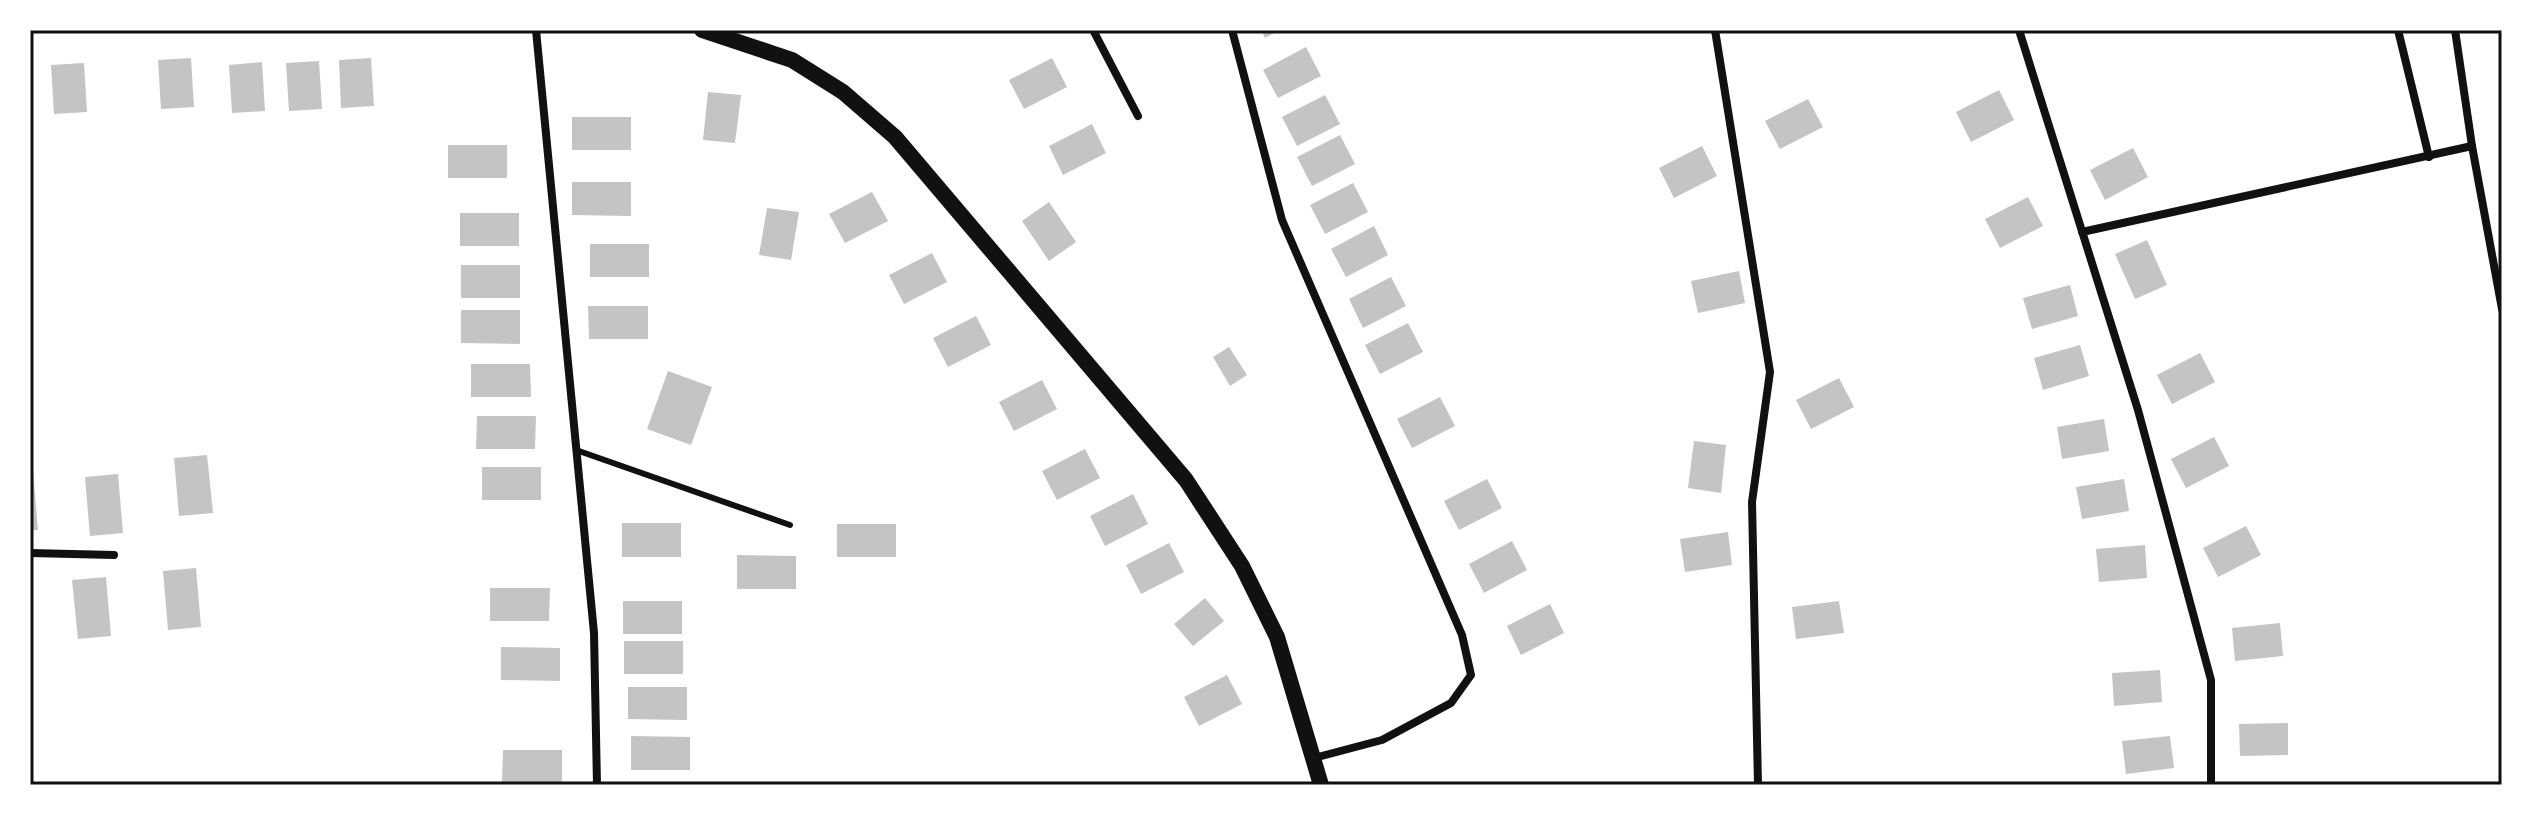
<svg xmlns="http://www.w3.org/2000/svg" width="2532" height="815" font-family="Barlow,sans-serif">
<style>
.building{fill:#c4c4c4}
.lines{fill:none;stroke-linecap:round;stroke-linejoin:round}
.service{stroke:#111;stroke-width:6}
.minor{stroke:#111;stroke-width:8}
.secondary{stroke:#111;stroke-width:16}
.neatline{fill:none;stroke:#111;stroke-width:3}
</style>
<rect width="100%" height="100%" fill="#fff"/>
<g class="building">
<path d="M1261 30H1280L1265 38Z"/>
<path d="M1306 47 1321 76 1278 98 1263 70Z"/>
<path d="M191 58 194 107 161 109 158 60Z"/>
<path d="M371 58 374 106 341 108 339 60Z"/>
<path d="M1052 58 1067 87 1024 109 1009 80Z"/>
<path d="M319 61 322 109 289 111 286 63Z"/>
<path d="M262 62 265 111 232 113 229 65Z"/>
<path d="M84 63 87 112 54 114 51 65Z"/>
<path d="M1999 90 2014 120 1971 142 1956 112Z"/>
<path d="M708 92 741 95 735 143 703 140Z"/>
<path d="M1325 95 1340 124 1297 146 1282 117Z"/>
<path d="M1808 99 1823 127 1780 149 1765 121Z"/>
<rect x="572" y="117" width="59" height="33"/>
<path d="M1092 124 1106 153 1063 175 1049 146Z"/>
<path d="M1340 135 1355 164 1312 186 1297 157Z"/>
<rect x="448" y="145" width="59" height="33"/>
<path d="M1702 146 1717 176 1674 198 1659 168Z"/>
<path d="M2133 148 2148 177 2105 200 2090 170Z"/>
<path d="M572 182H631V216L572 215Z"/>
<path d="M1353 183 1368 212 1325 234 1310 205Z"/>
<path d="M872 192 888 221 845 243 829 214Z"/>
<path d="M2028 197 2043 226 2000 248 1985 219Z"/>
<path d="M1049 202 1076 242 1049 261 1022 221Z"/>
<path d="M767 208 799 212 791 260 759 255Z"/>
<rect x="460" y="213" width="59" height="33"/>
<path d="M1374 226 1388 255 1346 277 1331 249Z"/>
<path d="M2147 240 2167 285 2135 299 2115 254Z"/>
<rect x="590" y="244" width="59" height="33"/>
<path d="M932 253 947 282 904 304 889 275Z"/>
<rect x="461" y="265" width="59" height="33"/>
<path d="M1739 271 1745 303 1698 313 1691 281Z"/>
<path d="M1391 277 1406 306 1363 328 1349 299Z"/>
<path d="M2070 285 2078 316 2032 329 2023 298Z"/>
<path d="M588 306H648V339H589Z"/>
<path d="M461 310H520V344L461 343Z"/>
<path d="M976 316 991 345 948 367 933 338Z"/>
<path d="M1408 323 1423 352 1380 374 1365 345Z"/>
<path d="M2080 345 2089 376 2043 390 2034 358Z"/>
<path d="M1229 347 1247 375 1230 386 1213 357Z"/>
<path d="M2200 353 2215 382 2172 404 2157 375Z"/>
<path d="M471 364H530L531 397H471Z"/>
<path d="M668 371 712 387 691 445 647 429Z"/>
<path d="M1839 378 1854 407 1811 429 1796 400Z"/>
<path d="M1042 380 1057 409 1014 431 999 402Z"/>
<path d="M1440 397 1455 426 1412 448 1397 419Z"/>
<path d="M477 416H536L535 449H476Z"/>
<path d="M2104 419 2109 451 2062 459 2057 427Z"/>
<path d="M2214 437 2229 466 2186 488 2171 459Z"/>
<path d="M1694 441 1726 445 1721 493 1688 488Z"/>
<path d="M1085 449 1100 478 1057 500 1042 471Z"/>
<path d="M207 455 213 513 179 516 174 458Z"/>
<rect x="482" y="467" width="59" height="33"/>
<path d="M30 471H33L38 530H30Z"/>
<path d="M118 474 123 533 90 536 85 477Z"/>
<path d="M1487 479 1502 508 1459 530 1444 501Z"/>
<path d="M2124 479 2129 511 2082 519 2076 487Z"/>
<path d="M1133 494 1148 524 1105 546 1090 516Z"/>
<rect x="622" y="523" width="59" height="34"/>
<rect x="837" y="524" width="59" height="33"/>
<path d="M2246 526 2261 555 2218 577 2203 548Z"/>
<path d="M1728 532 1732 565 1685 572 1680 539Z"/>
<path d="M1512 541 1527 570 1484 593 1469 564Z"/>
<path d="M1169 543 1184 572 1141 594 1126 565Z"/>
<path d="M2145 545 2147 578 2099 582 2096 549Z"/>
<path d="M737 555 796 556V589H737Z"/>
<path d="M196 568 201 627 168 630 163 571Z"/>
<path d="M106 577 111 636 78 639 72 580Z"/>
<path d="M490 588H550L549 621H490Z"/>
<path d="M1205 598 1224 621 1193 646 1174 624Z"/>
<rect x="623" y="601" width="59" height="33"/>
<path d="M1839 601 1844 633 1796 639 1792 607Z"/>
<path d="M1550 604 1564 633 1521 655 1507 626Z"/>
<path d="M2280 623 2283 656 2235 661 2232 628Z"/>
<rect x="624" y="641" width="59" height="33"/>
<path d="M501 647 560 648V681L501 680Z"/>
<path d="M2160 670 2162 702 2114 706 2112 673Z"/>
<path d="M1227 675 1242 704 1199 726 1184 697Z"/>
<path d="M628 687H687V720L628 719Z"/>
<path d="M2288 723V755L2240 756 2239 724Z"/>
<path d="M631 736 690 737V770H631Z"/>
<path d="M2170 736 2174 768 2126 774 2122 741Z"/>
<path d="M503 750H562V783H502Z"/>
</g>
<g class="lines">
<path class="service" d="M576 450 790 525"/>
<g class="minor">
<path d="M536 30 594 633 597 785"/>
<path d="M1093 30 1138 116"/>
<path d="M1232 30 1282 220 1462 635 1471 675 1451 703 1382 740 1314 758"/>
<path d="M1715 30 1770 372 1752 502 1758 785"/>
<path d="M2019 30 2138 410 2211 680V785"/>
<path d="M2398 30 2429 157"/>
<path d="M2455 30 2472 146 2502 309"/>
<path d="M2082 232 2472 146"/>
<path d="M30 553 114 555"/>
</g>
<path class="secondary" d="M702 30 792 60 843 92 895 137 1186 480 1242 566 1277 637 1321 785"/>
</g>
<rect width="2532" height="815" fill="none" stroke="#ffffff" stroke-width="64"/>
<rect x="32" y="32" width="2468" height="751" class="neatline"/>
</svg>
